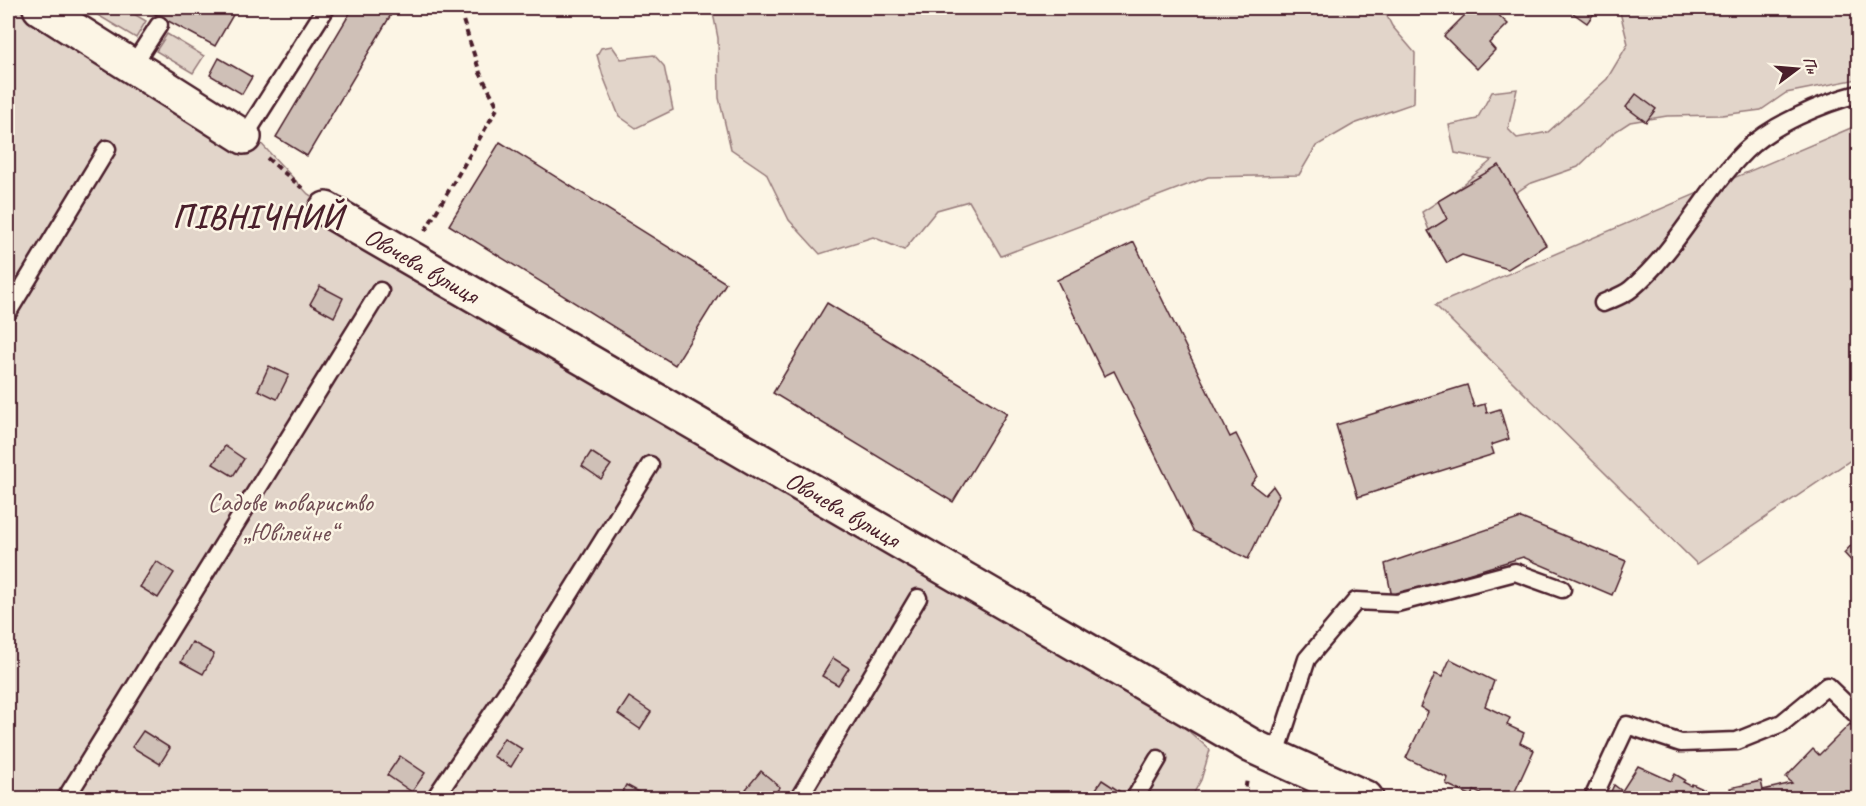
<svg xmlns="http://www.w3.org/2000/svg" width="1866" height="806" font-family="Caveat,sans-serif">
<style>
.green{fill:#e2d5ca;stroke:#967a7a;stroke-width:1.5}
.building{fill:#cfc0b7;stroke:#4a1f2b;stroke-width:1.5}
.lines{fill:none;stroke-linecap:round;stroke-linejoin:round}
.service-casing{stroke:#4a1f2b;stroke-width:21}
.minor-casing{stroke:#4a1f2b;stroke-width:38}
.path{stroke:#4a1f2b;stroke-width:4;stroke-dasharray:6 4.5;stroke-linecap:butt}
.service{stroke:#fcf5e5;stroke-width:16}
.minor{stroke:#fcf5e5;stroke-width:33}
.labels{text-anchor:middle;stroke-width:5;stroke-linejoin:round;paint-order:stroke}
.street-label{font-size:26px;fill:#4a1f2b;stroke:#fcf5e5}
.park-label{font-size:26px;fill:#704c53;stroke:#fcf5e5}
.district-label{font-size:32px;font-weight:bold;letter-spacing:1.5px;fill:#4a1f2b;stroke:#fcf5e5}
</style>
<rect width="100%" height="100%" fill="#fcf5e5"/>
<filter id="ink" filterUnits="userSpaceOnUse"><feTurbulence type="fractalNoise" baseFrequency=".0167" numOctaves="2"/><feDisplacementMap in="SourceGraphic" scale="12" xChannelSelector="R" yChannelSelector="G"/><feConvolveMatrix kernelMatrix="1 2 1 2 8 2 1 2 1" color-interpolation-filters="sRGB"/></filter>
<g filter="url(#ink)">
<g class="green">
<path d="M8 8H18L256 138 308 194 755 466 1167 712 1210 750 1201 780 1191 798H8Z"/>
<path d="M86 8H124L146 21 136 38Z"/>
<path d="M712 8H1383L1392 26 1415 53 1414 103 1354 124 1316 146 1299 175 1208 177 1001 256 969 201 937 210 904 250 873 237 820 254 789 220 766 173 731 149 719 98 718 38Z"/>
<path d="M1619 8H1858V79L1786 93 1761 110 1722 115 1667 116 1630 122 1613 133 1578 167 1529 184 1474 221 1432 238 1422 212 1459 188 1492 160 1455 153 1449 125 1477 119 1492 92 1517 89 1508 129 1517 138 1548 132 1607 79 1628 44Z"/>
<path d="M167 34 204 56 193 73 156 51Z"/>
<path d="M612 46 621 59 654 55 664 66 673 110 636 128 619 116 603 76 597 55 601 48Z"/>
<path d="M1858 125V455L1697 564 1435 305Z"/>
</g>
<g class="building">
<path d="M144 8H237L215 46Z"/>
<path d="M353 8H395L307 156 276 137Z"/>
<path d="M1472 8H1491L1508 24 1489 43 1495 50 1477 69 1444 36Z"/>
<path d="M1566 8H1598L1587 23Z"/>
<path d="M219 58 252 77 242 94 210 75Z"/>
<path d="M1636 94 1656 109 1646 122 1626 107Z"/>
<path d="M500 142 726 283 675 365 449 225Z"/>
<path d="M1499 165 1546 245 1508 269 1462 255 1447 263 1428 231 1447 219 1438 201Z"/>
<path d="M1134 242 1230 437 1236 434 1257 476 1251 484 1265 495 1273 486 1279 495 1248 559 1193 531 1114 371 1104 376 1057 280Z"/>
<path d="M320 286 343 298 334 317 310 304Z"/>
<path d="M827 303 1007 413 953 502 773 393Z"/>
<path d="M269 366 289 375 277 399 258 390Z"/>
<path d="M1467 385 1474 407 1485 404 1487 413 1500 409 1509 439 1491 445 1494 454 1358 497 1336 425Z"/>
<path d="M225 446 244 459 233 476 213 464Z"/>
<path d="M591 452 611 465 601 479 582 466Z"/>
<path d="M1521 518 1626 561 1612 595 1523 557 1392 597 1385 564Z"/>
<path d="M1858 538V568L1844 553Z"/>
<path d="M156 561 174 573 158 598 140 587Z"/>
<path d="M192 642 214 654 203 674 181 662Z"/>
<path d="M833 658 849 668 838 685 822 676Z"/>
<path d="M1450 659 1494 681 1485 706 1510 718 1507 725 1524 733 1520 743 1534 750 1512 798 1497 793 1494 798H1491L1474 791 1472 796 1446 784 1448 778 1406 758 1428 712 1420 707 1435 674 1442 677Z"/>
<path d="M629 697 651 712 640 729 618 714Z"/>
<path d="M1850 724 1858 733V798H1717L1731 793 1730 788 1761 781 1763 790 1792 783 1786 777 1813 749 1819 755Z"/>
<path d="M143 731 170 748 160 764 132 747Z"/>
<path d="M504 738 522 749 511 767 493 756Z"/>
<path d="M400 756 425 773 412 792 387 775Z"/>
<path d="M1638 766 1671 781 1675 774 1685 780 1683 782 1691 786 1692 784 1703 789 1702 792 1707 794V798H1608L1614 785 1622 791Z"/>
<path d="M761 771 780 787 771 798H758L746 789Z"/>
<path d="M1102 780 1122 793 1118 798H1090Z"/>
<path d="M626 785 641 793 638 798H619Z"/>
</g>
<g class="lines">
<g class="service-casing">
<g id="service">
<path d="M133 65 159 25"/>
<path d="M244 137 326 8"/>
<path d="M1603 303C1612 299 1624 295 1631 289 1677 250 1703 193 1745 151 1771 125 1823 103 1858 94"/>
<path d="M8 312 107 149"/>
<path d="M1275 757 1307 659 1356 601 1397 603 1515 572 1562 589"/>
<path d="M66 798 380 291"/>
<path d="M435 798 526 664 650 465"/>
<path d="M799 798 918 598"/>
<path d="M1135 798 1158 759"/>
<path d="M1593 798 1627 725 1681 743 1737 741 1782 723 1827 686 1858 716"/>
</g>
</g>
<g class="minor-casing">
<g id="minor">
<path d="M40 8 244 137"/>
<path d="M326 209 1252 746 1366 798"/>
</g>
</g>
<g class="path">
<path d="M267 158 302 188"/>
<path d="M425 231 498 107 480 73 459 8"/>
<path d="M1244 798 1247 779"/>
</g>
<use href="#service" class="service"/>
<use href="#minor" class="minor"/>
</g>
</g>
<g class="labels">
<g class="street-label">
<text transform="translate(422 265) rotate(30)" y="9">Овочева вулиця</text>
<text transform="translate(843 509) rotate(30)" y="9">Овочева вулиця</text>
</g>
<g class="park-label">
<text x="290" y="511">Садове товариство<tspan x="290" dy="30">„Ювілейне“</tspan></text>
</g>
<g class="district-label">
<text x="258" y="227">ПІВНІЧНИЙ</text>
</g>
</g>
<rect width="1866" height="806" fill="none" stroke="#fcf5e5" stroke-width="30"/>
<rect x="15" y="15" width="1836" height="776" fill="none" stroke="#4a1f2b" stroke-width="2" filter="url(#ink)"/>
<g transform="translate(1797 69) rotate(74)" stroke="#fcf5e5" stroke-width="4.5" paint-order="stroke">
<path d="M0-4.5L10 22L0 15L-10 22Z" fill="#4a1f2b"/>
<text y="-9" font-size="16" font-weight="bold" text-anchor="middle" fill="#4a1f2b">Пн</text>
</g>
</svg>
